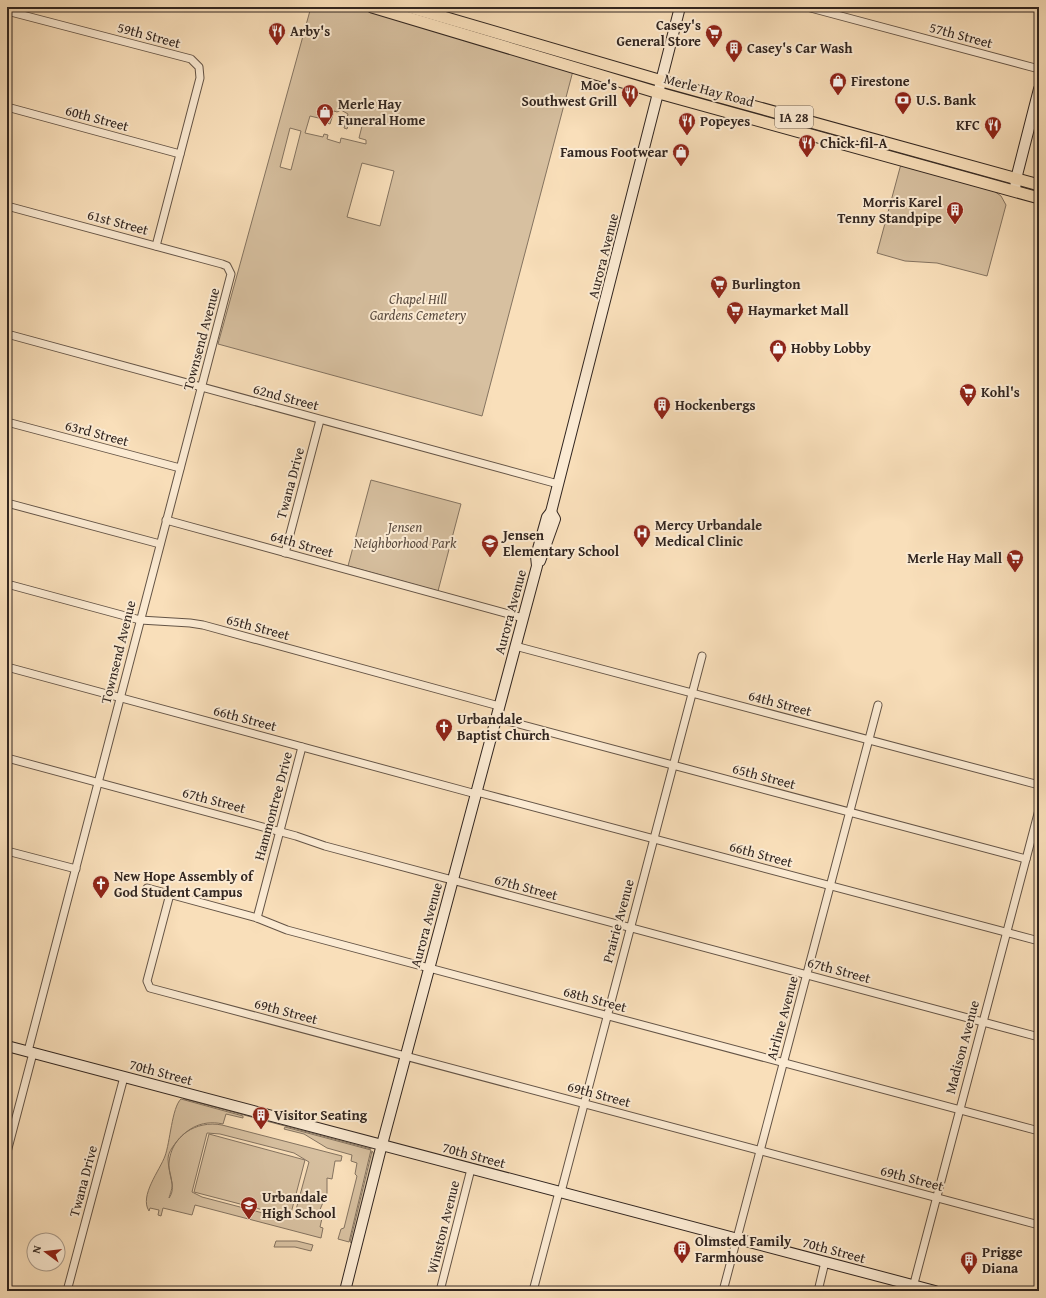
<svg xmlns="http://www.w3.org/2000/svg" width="1046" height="1298" font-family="'Gentium Book Plus',serif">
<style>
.green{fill:#d7c0a0;stroke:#847360;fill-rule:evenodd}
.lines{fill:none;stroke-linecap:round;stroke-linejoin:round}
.street-casing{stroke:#645446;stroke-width:9}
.secondary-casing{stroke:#322620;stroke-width:12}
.primary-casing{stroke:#322620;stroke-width:13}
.street{stroke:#fbead2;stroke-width:7}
.secondary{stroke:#fbead2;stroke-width:10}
.primary{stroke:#f9dfba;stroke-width:11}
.labels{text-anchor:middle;stroke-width:4;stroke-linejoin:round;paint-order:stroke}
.shield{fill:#fbead2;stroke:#6e6155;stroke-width:1}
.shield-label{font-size:13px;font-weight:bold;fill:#322620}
.poi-label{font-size:14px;font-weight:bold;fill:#322620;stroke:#fbead2;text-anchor:start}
.street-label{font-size:14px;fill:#322620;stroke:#fbead2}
.park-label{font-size:14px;font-style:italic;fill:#5b4c40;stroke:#fbead2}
</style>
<rect width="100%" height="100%" fill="#f9dfba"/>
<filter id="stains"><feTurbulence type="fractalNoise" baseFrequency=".005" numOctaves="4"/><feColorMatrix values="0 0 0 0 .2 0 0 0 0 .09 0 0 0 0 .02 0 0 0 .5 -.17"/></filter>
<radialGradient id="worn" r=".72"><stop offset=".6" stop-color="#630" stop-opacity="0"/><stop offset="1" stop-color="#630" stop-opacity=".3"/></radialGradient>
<g class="green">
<path d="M311 7H372L574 67 482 416 218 344ZM341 110 348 114 344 128 347 129 349 123 362 126 359 138 366 140V144L341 138 340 143 327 139 328 135 324 134 323 137 305 133 310 116 327 120V123L330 124 334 111 337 112ZM290 128 301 131 291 170 280 167ZM362 163 394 171 380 226 347 217Z"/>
<path d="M901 164 994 191 1001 196 1006 205 987 276 937 263 905 261 877 253Z"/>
<path d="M371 480 461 504 438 591 348 566Z"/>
<path d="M183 1098 371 1147V1149L184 1099Z"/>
<path d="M181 1099 243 1116V1118L226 1114 223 1124C200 1119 184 1130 172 1148 170 1151 168 1155 168 1159 168 1167 171 1175 172 1183 173 1187 170 1194 169 1198 177 1187 168 1176 169 1163 171 1136 196 1120 222 1125L342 1156 341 1161H335L332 1179 327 1178V1193L319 1212 323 1214 320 1227 323 1228 321 1238 195 1205 192 1215 163 1208 161 1216 158 1215 159 1210 150 1208 149 1211C139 1196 160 1170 165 1156 170 1143 172 1107 181 1099ZM207 1133 220 1134 294 1153 309 1162 294 1217H278L202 1197 192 1192Z"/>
<path d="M285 1127 371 1150 349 1242 338 1239 341 1229 344 1228 357 1176 355 1174 357 1163 351 1161 352 1155 327 1148 304 1134 284 1129Z"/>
<path d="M209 1134 305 1160 290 1217 194 1192Z"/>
<path d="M372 1151 374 1154 352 1243 350 1242Z"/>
<path d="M276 1241H297L313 1245 311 1251 295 1247H274Z"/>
</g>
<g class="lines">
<g class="street-casing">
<g id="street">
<path d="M807 7 1039 69"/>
<path d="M7 11 191 59 199 67 200 78 156 246"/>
<path d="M7 107 180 154"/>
<path d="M7 206 222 264 227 266 231 274 28 1051"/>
<path d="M7 334 558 484"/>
<path d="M7 422 180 468"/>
<path d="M7 503 160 544"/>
<path d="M166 520 523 618"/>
<path d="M285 553 320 420"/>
<path d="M7 584 140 620 190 623 203 625 499 706"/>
<path d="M515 646 1039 785"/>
<path d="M7 667 476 794"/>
<path d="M496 718 1026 859"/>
<path d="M7 758 296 836 325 846 1039 1037"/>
<path d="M477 792 1039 941"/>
<path d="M7 851 76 869"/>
<path d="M147 888 257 918 287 930 1039 1131"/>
<path d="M170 894 147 981 150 988 1039 1225"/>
<path d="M257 918 302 747"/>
<path d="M7 1152 33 1053"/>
<path d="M561 1192 702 656"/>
<path d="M67 1291 124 1077"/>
<path d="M440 1291 471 1169"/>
<path d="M533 1291 559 1192"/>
<path d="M723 1291 878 705"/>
<path d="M818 1291 825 1262"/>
<path d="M912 1291 1039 810"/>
</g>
</g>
<g class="secondary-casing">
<g id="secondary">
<path d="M1015 191 1016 179 1039 89"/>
<path d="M540 561 555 519 551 512"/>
<path d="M7 1046 935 1291"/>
<path d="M345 1291 380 1152 537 566 536 556 547 517 551 512 680 7"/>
</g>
</g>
<g class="primary-casing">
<g id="primary">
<path d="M372 7 659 93 1039 198"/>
<path d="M409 7 662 81 1039 185"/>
</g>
</g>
<use href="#street" class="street"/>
<use href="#secondary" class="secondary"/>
<use href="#primary" class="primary"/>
</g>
<defs>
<g id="restaurant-pin" transform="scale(0.9)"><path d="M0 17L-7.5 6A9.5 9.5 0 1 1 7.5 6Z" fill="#8f2418" stroke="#fbead2"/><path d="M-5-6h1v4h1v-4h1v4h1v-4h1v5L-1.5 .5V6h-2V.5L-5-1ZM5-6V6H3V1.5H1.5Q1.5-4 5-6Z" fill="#fff"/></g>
<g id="supermarket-pin" transform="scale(0.9)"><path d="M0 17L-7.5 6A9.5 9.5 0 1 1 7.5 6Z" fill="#8f2418" stroke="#fbead2"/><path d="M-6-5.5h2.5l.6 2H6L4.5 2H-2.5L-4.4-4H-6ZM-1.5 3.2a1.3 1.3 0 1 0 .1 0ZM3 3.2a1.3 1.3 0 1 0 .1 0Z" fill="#fff"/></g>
<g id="building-pin" transform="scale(0.9)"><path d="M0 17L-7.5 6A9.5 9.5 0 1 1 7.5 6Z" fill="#8f2418" stroke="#fbead2"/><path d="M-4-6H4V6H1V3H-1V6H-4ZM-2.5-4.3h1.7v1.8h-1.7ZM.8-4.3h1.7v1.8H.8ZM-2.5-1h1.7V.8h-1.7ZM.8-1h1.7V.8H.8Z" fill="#fff"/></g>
<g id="shop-pin" transform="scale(0.9)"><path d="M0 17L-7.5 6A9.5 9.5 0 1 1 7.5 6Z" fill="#8f2418" stroke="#fbead2"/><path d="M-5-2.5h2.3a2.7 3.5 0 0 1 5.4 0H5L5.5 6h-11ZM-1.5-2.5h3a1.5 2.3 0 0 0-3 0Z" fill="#fff"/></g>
<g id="bank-pin" transform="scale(0.9)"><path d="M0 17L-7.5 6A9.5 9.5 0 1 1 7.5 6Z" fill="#8f2418" stroke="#fbead2"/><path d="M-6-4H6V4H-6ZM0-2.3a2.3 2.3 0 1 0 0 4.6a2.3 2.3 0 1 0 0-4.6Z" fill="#fff"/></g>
<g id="hospital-pin" transform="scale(0.9)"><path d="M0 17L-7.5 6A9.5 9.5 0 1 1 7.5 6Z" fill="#8f2418" stroke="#fbead2"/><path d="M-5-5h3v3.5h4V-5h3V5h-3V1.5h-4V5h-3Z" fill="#fff"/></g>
<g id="school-pin" transform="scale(0.9)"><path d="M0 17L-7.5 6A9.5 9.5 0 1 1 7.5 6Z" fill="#8f2418" stroke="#fbead2"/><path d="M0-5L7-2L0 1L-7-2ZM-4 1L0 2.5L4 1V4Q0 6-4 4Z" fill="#fff"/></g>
<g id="church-pin" transform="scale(0.9)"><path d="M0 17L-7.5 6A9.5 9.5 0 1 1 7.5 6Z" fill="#8f2418" stroke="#fbead2"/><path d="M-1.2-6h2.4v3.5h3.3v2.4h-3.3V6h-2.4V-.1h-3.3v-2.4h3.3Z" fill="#fff"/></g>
</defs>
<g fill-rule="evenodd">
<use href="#restaurant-pin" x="277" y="31"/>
<use href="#supermarket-pin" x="714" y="33"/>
<use href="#building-pin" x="734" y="48"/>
<use href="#shop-pin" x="838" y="81"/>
<use href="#restaurant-pin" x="630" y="93"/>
<use href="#bank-pin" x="903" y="100"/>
<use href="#shop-pin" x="325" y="112"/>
<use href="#restaurant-pin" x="687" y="121"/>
<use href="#restaurant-pin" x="993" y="125"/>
<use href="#restaurant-pin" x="807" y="143"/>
<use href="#shop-pin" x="681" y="152"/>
<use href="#building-pin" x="955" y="210"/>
<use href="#supermarket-pin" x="719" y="284"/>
<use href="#supermarket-pin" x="735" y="310"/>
<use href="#shop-pin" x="778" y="348"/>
<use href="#supermarket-pin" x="968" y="392"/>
<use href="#building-pin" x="662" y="405"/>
<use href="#hospital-pin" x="642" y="533"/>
<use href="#school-pin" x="490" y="543"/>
<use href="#supermarket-pin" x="1015" y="558"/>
<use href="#church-pin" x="444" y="727"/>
<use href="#church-pin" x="101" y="884"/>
<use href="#building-pin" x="261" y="1115"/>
<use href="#school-pin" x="249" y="1205"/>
<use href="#building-pin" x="682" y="1249"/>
<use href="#building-pin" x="969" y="1260"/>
</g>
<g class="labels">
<rect class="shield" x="775" y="106" width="38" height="22" rx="3"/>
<g class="shield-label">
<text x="794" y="122">IA 28</text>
</g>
<g class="poi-label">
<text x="701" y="30" text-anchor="end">Casey's<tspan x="701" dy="16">General Store</tspan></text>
<text x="290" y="36">Arby's</text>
<text x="747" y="53">Casey's Car Wash</text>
<text x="851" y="86">Firestone</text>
<text x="617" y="90" text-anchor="end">Moe's<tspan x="617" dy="16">Southwest Grill</tspan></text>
<text x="916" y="105">U.S. Bank</text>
<text x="338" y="109">Merle Hay<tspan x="338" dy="16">Funeral Home</tspan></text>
<text x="700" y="126">Popeyes</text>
<text x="980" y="130" text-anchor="end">KFC</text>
<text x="820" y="148">Chick-fil-A</text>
<text x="668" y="157" text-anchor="end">Famous Footwear</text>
<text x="942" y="207" text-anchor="end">Morris Karel<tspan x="942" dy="16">Tenny Standpipe</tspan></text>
<text x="732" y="289">Burlington</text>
<text x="748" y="315">Haymarket Mall</text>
<text x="791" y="353">Hobby Lobby</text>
<text x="981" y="397">Kohl's</text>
<text x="675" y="410">Hockenbergs</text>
<text x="655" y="530">Mercy Urbandale<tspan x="655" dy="16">Medical Clinic</tspan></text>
<text x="503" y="540">Jensen<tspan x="503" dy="16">Elementary School</tspan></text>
<text x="1002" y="563" text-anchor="end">Merle Hay Mall</text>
<text x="457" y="724">Urbandale<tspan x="457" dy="16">Baptist Church</tspan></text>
<text x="114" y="881">New Hope Assembly of<tspan x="114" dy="16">God Student Campus</tspan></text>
<text x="274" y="1120">Visitor Seating</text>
<text x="262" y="1202">Urbandale<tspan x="262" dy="16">High School</tspan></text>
<text x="695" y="1246">Olmsted Family<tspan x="695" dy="16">Farmhouse</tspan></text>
<text x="982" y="1257">Prigge<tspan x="982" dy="16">Diana</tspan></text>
</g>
<g class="street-label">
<text transform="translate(149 35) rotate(15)" y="5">59th Street</text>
<text transform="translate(961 35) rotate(15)" y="5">57th Street</text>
<text transform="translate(709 90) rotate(15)" y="5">Merle Hay Road</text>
<text transform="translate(97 118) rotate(15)" y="5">60th Street</text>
<text transform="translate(118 222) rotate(15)" y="5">61st Street</text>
<text transform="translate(603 256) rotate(-76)" y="5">Aurora Avenue</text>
<text transform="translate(201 339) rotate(-75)" y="5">Townsend Avenue</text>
<text transform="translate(286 397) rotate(15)" y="5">62nd Street</text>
<text transform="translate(97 433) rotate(15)" y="5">63rd Street</text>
<text transform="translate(290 483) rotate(-75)" y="5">Twana Drive</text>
<text transform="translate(302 544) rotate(16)" y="5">64th Street</text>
<text transform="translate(510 612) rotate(-75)" y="5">Aurora Avenue</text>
<text transform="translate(258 627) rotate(15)" y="5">65th Street</text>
<text transform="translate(118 652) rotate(-76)" y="5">Townsend Avenue</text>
<text transform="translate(780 703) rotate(15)" y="5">64th Street</text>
<text transform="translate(245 718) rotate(15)" y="5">66th Street</text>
<text transform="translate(764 776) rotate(15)" y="5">65th Street</text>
<text transform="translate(214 800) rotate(15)" y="5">67th Street</text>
<text transform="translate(273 806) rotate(-75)" y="5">Hammontree Drive</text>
<text transform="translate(761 854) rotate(15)" y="5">66th Street</text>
<text transform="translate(526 887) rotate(15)" y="5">67th Street</text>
<text transform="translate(618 921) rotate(-75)" y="5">Prairie Avenue</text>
<text transform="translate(426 925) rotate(-75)" y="5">Aurora Avenue</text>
<text transform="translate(839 970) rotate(15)" y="5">67th Street</text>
<text transform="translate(595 999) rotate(15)" y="5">68th Street</text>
<text transform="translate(286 1011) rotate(15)" y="5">69th Street</text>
<text transform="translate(782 1018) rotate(-75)" y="5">Airline Avenue</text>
<text transform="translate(962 1047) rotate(-75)" y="5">Madison Avenue</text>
<text transform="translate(161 1072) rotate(15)" y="5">70th Street</text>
<text transform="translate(599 1094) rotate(15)" y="5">69th Street</text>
<text transform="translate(474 1155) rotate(15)" y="5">70th Street</text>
<text transform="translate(912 1178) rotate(15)" y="5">69th Street</text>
<text transform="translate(83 1181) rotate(-75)" y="5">Twana Drive</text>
<text transform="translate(443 1227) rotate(-76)" y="5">Winston Avenue</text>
<text transform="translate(834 1250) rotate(15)" y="5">70th Street</text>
</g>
<g class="park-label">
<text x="418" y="304">Chapel Hill<tspan x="418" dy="16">Gardens Cemetery</tspan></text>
<text x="405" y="532">Jensen<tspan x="405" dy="16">Neighborhood Park</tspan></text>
</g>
</g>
<rect width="1046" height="1298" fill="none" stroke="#f9dfba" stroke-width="24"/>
<rect x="8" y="8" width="1030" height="1282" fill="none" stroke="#322620" stroke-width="2"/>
<rect x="12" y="12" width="1022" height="1274" fill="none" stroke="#322620"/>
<g transform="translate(46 1252) rotate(285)"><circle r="19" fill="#fbead2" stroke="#ab9c8b"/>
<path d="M0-3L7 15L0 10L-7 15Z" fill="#8f2418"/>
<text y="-6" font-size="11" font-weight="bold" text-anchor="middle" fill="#322620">N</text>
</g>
<rect width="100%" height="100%" filter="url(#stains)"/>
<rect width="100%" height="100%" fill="url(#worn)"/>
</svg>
